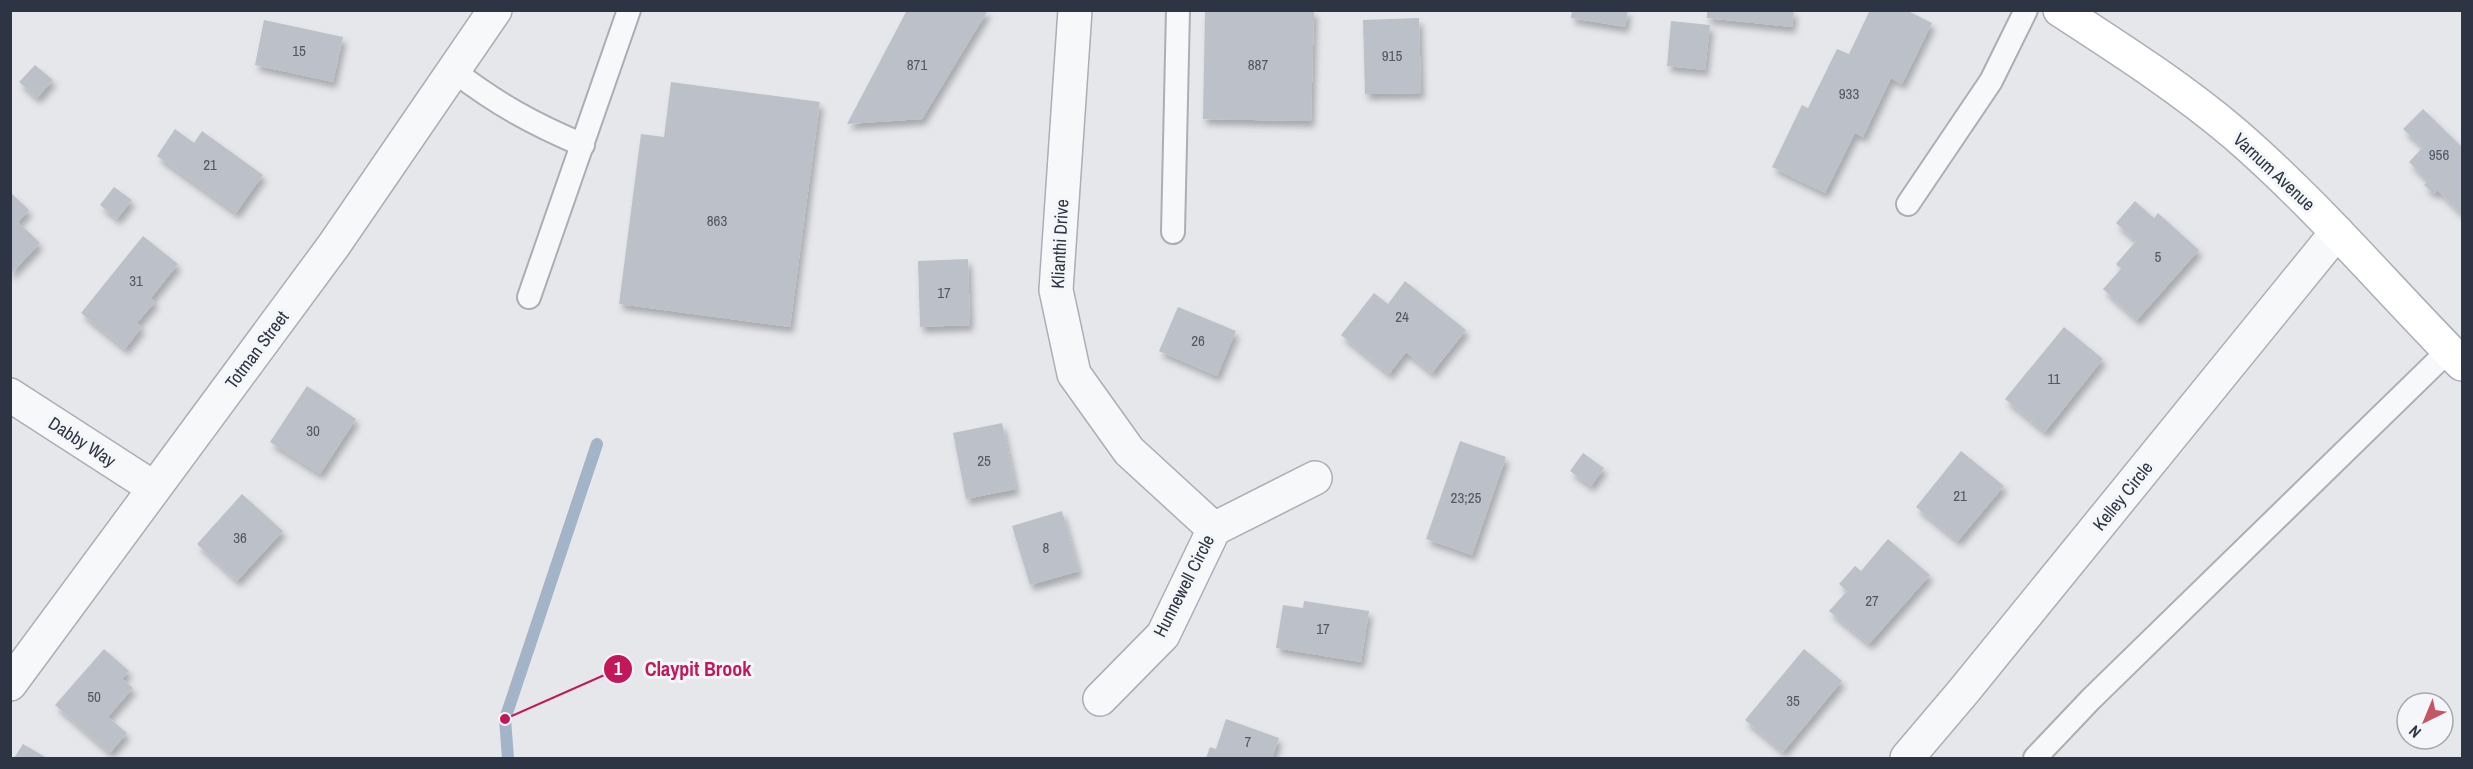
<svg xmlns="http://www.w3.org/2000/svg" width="2473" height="769" font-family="'Archivo Narrow',sans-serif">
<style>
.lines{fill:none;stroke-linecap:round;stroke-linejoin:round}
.stream{stroke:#a3b4c8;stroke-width:12}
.building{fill:#bcc0c8;filter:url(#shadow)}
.service-casing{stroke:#aaaeb5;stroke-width:26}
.minor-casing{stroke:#aaaeb5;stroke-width:36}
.secondary-casing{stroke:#aaaeb5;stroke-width:36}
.service{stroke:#f7f8fa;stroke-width:22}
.minor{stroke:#f7f8fa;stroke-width:33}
.secondary{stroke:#fff;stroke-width:33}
.labels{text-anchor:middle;stroke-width:6;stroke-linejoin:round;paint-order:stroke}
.number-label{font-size:15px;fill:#515764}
.street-label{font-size:18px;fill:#2d3443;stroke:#f4f6f9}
.leader{fill:none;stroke:#c2185b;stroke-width:2}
.callout-dot{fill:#c2185b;stroke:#f4f6f9;stroke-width:2}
.mark-label{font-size:18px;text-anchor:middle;font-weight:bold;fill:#fff}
.callout-label{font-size:20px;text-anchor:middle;font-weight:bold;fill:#c2185b;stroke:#f4f6f9;stroke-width:6;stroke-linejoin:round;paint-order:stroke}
</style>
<defs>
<filter id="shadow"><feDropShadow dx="3.5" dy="6" stdDeviation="3" flood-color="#0004"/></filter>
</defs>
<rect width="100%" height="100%" fill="#e5e7eb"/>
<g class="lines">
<path class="stream" d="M508 758 505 719 597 444"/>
</g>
<g class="building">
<path d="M907 10H988L922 119 847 124Z"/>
<path d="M1205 10H1314L1311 121 1203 119Z"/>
<path d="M1572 10H1628L1625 27 1571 18Z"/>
<path d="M1707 10H1794L1792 27 1707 18Z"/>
<path d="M1870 10H1906L1932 23 1902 84 1891 78 1863 137 1855 133 1825 193 1772 167 1802 105 1808 108 1837 49 1849 54Z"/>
<path d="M1419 18 1421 93 1365 94 1363 20Z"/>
<path d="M264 20 343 37 333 82 255 65Z"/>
<path d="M1671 21 1710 25 1705 70 1667 66Z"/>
<path d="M35 65 53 80 37 98 19 82Z"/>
<path d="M671 82 820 102 790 327 619 304 641 134 664 137Z"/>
<path d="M2423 109 2462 147V214L2437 190 2434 194 2424 185 2428 181 2409 162 2423 147 2403 129Z"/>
<path d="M175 129 194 143 202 131 263 175 236 213 157 156Z"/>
<path d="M114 187 132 200 117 219 100 205Z"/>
<path d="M10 192 29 210 18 222 40 243 10 275Z"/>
<path d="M2135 201 2154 218 2158 213 2199 250 2137 320 2103 289 2121 269 2116 264 2136 241 2116 223Z"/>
<path d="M143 236 178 264 151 298 155 302 137 323 142 327 125 349 81 313Z"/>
<path d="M968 259 970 325 920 327 918 261Z"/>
<path d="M1405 281 1466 330 1432 373 1406 352 1389 374 1341 335 1374 293 1388 304Z"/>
<path d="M1178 307 1236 331 1217 376 1159 351Z"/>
<path d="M2064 327 2103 359 2045 432 2005 399Z"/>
<path d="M307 386 356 419 320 474 270 442Z"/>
<path d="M1002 423 1016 489 966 499 953 433Z"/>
<path d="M1460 441 1506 457 1472 555 1426 539Z"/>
<path d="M1961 451 2004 486 1958 541 1916 507Z"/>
<path d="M1583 453 1604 468 1591 486 1570 471Z"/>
<path d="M242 494 283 531 237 581 197 544Z"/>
<path d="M1062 511 1079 571 1030 585 1012 526Z"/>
<path d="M1888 539 1930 575 1869 644 1829 611 1847 591 1839 584 1855 566 1861 571Z"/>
<path d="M1304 601 1369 611 1361 662 1276 648 1283 605 1303 608Z"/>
<path d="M104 649 129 671 122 679 133 688 108 717 127 733 110 753 55 705Z"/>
<path d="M1804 649 1842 681 1783 752 1745 720Z"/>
<path d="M1226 719 1279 738 1272 758H1206L1210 747 1216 749Z"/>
<path d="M23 744 47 758H14Z"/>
</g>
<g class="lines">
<g class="service-casing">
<g id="service">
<path d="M454 71C497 104 533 124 583 145"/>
<path d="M1908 204 1991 81 2026 10"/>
<path d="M1173 232 1178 10"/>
<path d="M529 297 629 10"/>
<path d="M2035 758 2091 699 2449 350"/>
</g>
</g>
<g class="minor-casing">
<g id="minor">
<path d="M1075 10 1056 290 1074 374 1129 451 1214 529"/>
<path d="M10 395 154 488"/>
<path d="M10 684 334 245 495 10"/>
<path d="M1100 699 1163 635 1214 529 1315 478"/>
<path d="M1907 758 1963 692 2337 232"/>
</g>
</g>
<g class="secondary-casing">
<path id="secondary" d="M2060 10C2120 49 2181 88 2235 134 2317 205 2387 288 2462 364"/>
</g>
<use href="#service" class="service"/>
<use href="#minor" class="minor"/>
<use href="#secondary" class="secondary"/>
</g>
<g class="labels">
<g class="number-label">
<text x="299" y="56">15</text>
<text x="1392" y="61">915</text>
<text x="917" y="70">871</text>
<text x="1258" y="70">887</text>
<text x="1849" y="99">933</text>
<text x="2439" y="160">956</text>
<text x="210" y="170">21</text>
<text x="717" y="226">863</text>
<text x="2158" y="262">5</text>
<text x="136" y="286">31</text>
<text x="944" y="298">17</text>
<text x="1402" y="322">24</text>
<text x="1198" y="346">26</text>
<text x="2054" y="384">11</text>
<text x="313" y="436">30</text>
<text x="984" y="466">25</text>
<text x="1960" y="501">21</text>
<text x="1466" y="503">23;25</text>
<text x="240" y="543">36</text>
<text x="1046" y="553">8</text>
<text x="1872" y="606">27</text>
<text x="1323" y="634">17</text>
<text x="94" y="702">50</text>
<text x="1793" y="706">35</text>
<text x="1248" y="747">7</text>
</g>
<g class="street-label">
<text transform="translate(2274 172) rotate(43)" y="6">Varnum Avenue</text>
<text transform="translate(1060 244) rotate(-87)" y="6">Klianthi Drive</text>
<text transform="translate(257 350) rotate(-53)" y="6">Totman Street</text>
<text transform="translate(82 442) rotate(33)" y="6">Dabby Way</text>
<text transform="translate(2123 496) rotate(-51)" y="6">Kelley Circle</text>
<text transform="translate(1184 586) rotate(-63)" y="6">Hunnewell Circle</text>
</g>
</g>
<path class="leader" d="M505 719L618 669"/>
<g class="callout-dot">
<circle cx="505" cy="719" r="6"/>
<circle cx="618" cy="669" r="15"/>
</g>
<g class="mark-label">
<text x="618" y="675">1</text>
</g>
<g class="callout-label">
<text x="698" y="676">Claypit Brook</text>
</g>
<rect width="2473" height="769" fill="none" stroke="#2d3443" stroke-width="24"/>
<g transform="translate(2425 721) rotate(223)"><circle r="28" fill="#f4f6f9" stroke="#a4a8b0" stroke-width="1.5"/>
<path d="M0-4.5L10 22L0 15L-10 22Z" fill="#c55562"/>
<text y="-9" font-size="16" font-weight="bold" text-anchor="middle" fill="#2d3443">N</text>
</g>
</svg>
